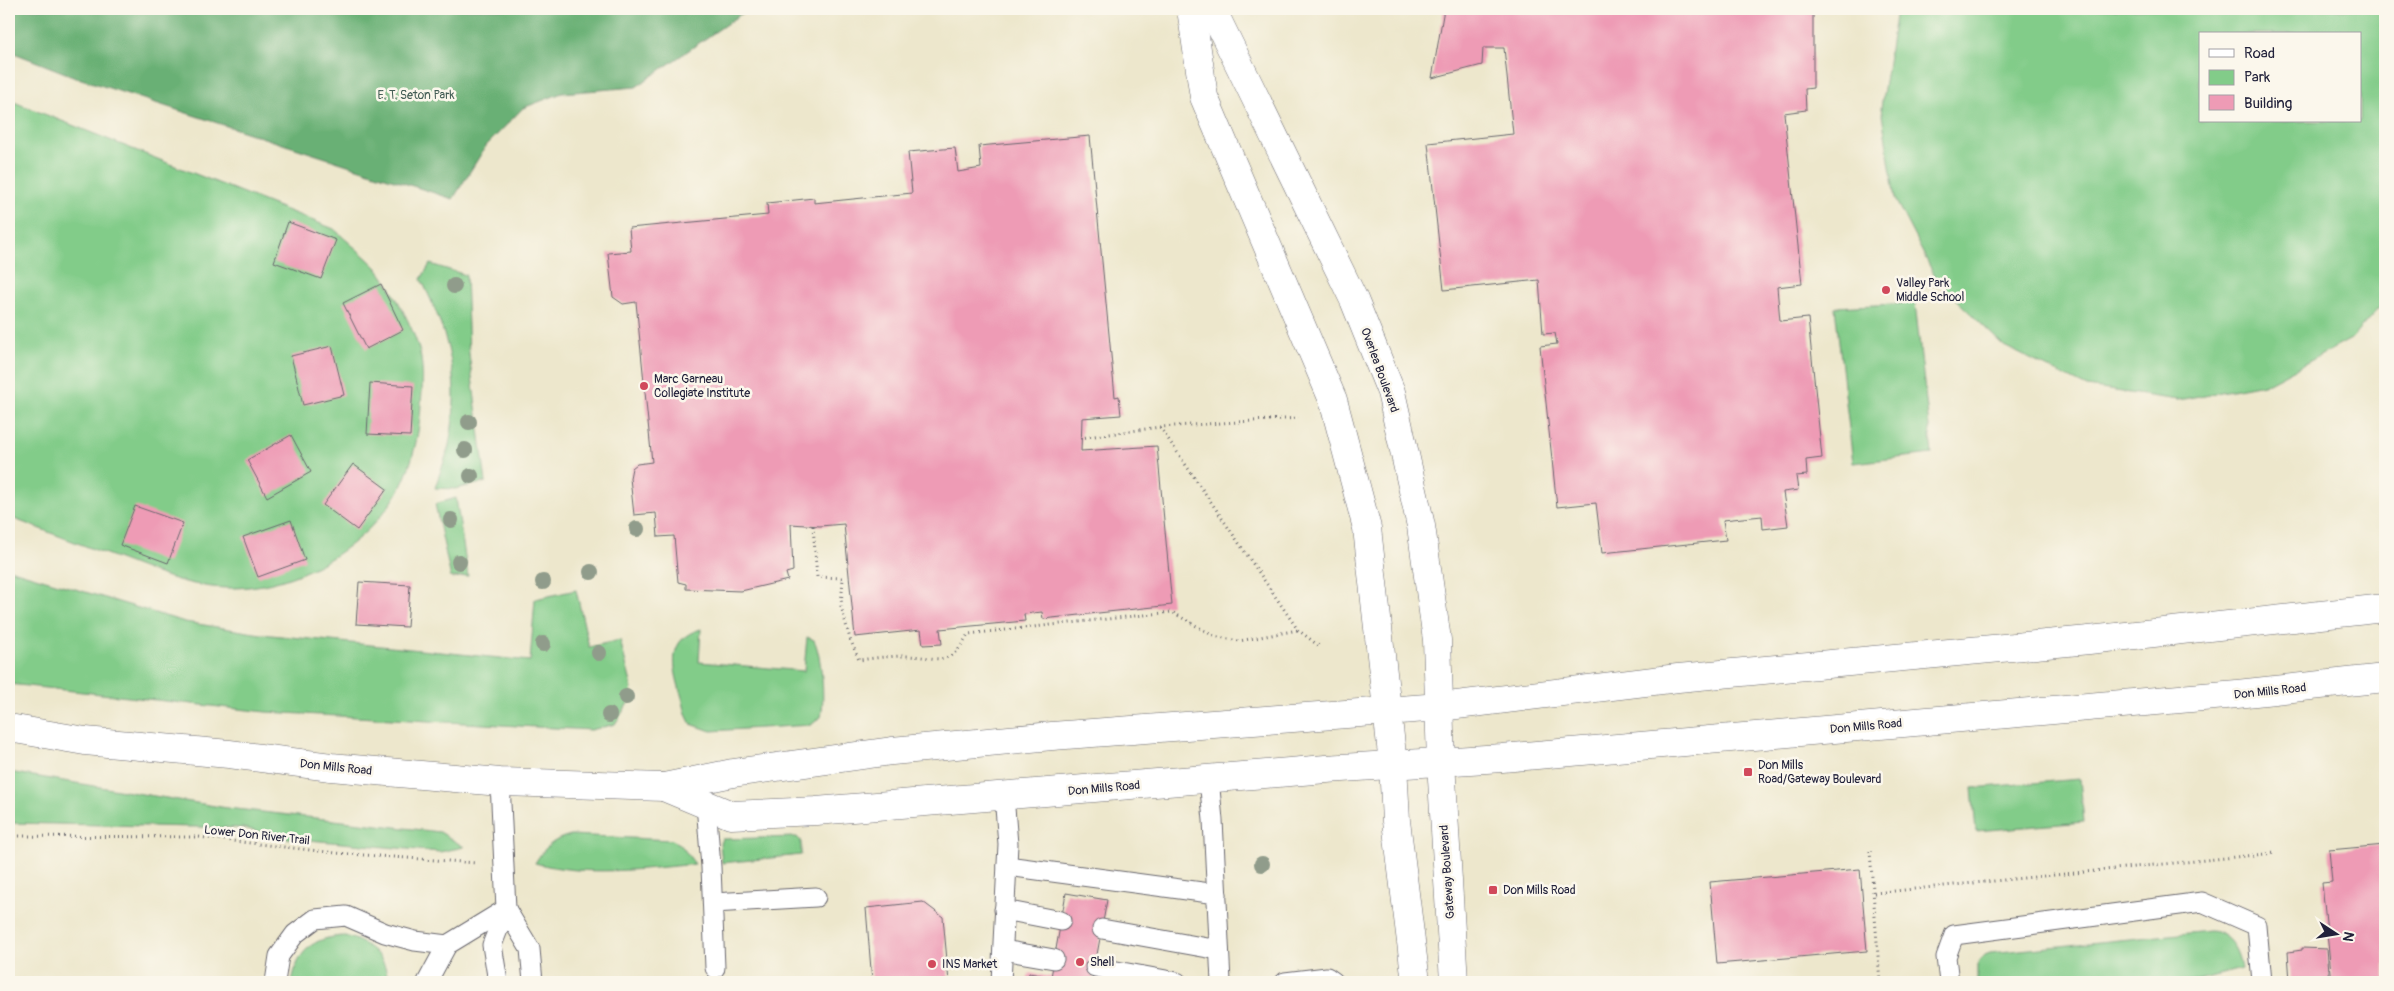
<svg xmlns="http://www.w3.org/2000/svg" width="2394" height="991" font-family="Pangolin,sans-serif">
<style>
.green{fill:#82cc89;stroke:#527762;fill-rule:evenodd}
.forest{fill:#69b075;stroke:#466958}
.building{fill:#ee9bb5}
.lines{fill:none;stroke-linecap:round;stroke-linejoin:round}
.service-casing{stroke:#69676e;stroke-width:21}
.tertiary-casing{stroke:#69676e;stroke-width:29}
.secondary-casing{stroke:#69676e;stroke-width:29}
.path{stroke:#69676e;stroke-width:3;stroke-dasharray:1 4;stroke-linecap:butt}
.service{stroke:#fff;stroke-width:19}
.tertiary{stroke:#fff;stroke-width:28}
.secondary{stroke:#fff;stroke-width:28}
.tree{fill:#909c8b}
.poi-dot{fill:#d1495b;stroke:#fbf7ec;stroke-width:2}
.labels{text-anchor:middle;stroke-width:5;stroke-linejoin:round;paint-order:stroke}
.park-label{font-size:12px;fill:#445e56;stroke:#fbf7ec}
.poi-label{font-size:12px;fill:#22223b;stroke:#fbf7ec;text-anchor:start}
.street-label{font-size:12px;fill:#22223b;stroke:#fbf7ec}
</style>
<rect width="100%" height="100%" fill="#fbf7ec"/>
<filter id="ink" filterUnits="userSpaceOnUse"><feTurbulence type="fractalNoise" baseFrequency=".02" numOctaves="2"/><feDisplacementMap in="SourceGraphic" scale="10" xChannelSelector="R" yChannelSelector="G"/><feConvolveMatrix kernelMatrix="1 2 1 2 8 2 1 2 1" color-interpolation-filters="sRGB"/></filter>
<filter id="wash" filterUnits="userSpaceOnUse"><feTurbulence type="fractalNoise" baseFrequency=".0096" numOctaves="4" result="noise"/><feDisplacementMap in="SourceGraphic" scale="20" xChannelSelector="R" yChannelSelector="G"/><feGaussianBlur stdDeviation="1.12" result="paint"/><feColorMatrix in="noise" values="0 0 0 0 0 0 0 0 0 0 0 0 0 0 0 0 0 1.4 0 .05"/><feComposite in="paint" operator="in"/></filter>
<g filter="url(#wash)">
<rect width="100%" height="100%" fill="#ede7cc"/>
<g class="green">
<path d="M1899 9H2385V301L2351 339 2269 383 2178 400 2087 387 2004 346 1938 282 1895 199 1881 108 1895 16ZM2200 34H2360V121H2200Z"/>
<path d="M9 100 334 229C348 242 363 254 376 267 390 284 410 322 417 343 424 362 423 383 421 403 420 434 410 478 391 503 356 552 294 587 234 588 191 589 154 572 114 557 79 544 44 530 9 517Z"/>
<path d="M430 264 466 275 469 354 486 482 455 489 435 488C439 474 446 459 449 445 462 381 449 335 421 279Z"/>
<path d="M1915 303 1932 454 1853 463 1835 307Z"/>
<path d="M456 498 468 576 451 578 435 504Z"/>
<path d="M9 569 185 622 261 634 530 661 535 599 576 590 589 647 620 640 631 683 632 697 615 724 591 730 266 712 9 684Z"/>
<path d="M701 629 699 662 804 671 807 637 814 640C822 657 825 699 821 717L811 725 711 731 691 724C685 715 684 704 681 694 673 667 666 639 701 629Z"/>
<path d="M9 772 227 808 440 832 464 847 440 852 287 838 243 828 9 823Z"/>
<path d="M2080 779 2084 822 1976 831 1972 788Z"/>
<path d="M571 835 672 840 680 844 695 864C644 869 586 877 535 863 544 848 553 839 571 835Z"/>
<path d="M797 837 801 841V855L722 863 720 843 722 839Z"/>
<path d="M2209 931C2229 932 2239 951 2241 969L2191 982H1977V964L1985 955 1990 953Z"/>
<path d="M345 936C367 942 389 957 387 982H292C298 950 313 937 345 936Z"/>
</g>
<path class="forest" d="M9 9H748L636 87 562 93 523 108 486 146 453 199 78 78 9 51Z"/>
<g id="blocks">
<g class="building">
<path d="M1444 9H1813V88L1805 89 1806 110 1784 113 1802 284 1777 287 1780 321 1808 318 1822 458 1806 460 1807 475 1796 476 1798 490 1783 492 1788 526 1763 529 1762 516 1723 520 1726 540 1602 553 1596 503 1557 507 1540 346 1557 344 1555 333 1543 334 1539 280 1444 290 1428 143 1513 134 1504 48H1483L1482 65 1432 78Z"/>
<path d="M1090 136 1115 397 1119 396 1121 415 1082 418 1081 451 1157 446 1172 605 1043 619 1042 612 1024 614 1025 621 940 629 942 644 923 645 921 630 855 637 844 524 820 526 791 524 793 571 786 573 788 580 741 591 686 589V584L678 582 674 536 658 537 656 513 634 515 630 478 632 468 637 464 652 462 636 302 623 304 613 297 608 253 631 251 629 228 768 215 767 203 814 198V203L912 193 908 152 955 148 958 172 981 168 979 146Z"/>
<path d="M288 222 336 240 321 279 274 262Z"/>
<path d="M381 284 403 330 366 349 343 303Z"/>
<path d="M332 346 344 395 303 405 291 356Z"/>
<path d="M370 383 413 386 410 436 367 434Z"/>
<path d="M291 435 311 472 267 497 247 460Z"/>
<path d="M353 464 387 489 357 530 323 505Z"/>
<path d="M135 506 183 523 168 563 120 545Z"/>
<path d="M291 520 305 560 258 577 243 537Z"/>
<path d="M359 582 410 585 407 627 356 624Z"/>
<path d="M2385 845V982H2332L2322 883 2332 882 2329 850Z"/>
<path d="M1860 869 1867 951 1717 964 1710 882Z"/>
<path d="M1066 893 1107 900 1092 982H1027L1029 973 1051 977Z"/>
<path d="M923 902 943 917 949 982H872L866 908Z"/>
<path d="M2302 948 2327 949 2330 982H2290L2288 952 2302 950Z"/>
</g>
</g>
</g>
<g filter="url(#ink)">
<use href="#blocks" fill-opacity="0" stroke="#69676e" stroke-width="1"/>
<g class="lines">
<g class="service-casing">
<g id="service">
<path d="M1209 779 1213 820 1221 982"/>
<path d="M706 804 711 867 715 968"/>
<path d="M1007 866 1217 894"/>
<path d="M713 903 816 897"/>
<path d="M506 909 530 949 533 982"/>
<path d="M1004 910 1061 921"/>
<path d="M1102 929 1219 950"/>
<path d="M1003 950 1054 959"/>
<path d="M1095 967 1177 982"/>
<path d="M275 982 279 956 295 934 315 919 346 916 385 933 415 941 447 945"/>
<path d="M427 982 447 945 506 909 500 782"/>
<path d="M498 982 492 945 506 909"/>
<path d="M1001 982 1008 844 1004 796"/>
<path d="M1285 982 1327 977 1334 982"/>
<path d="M1949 982 1946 957 1954 935 2202 902 2257 926 2262 982"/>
</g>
</g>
<g class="tertiary-casing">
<g id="tertiary">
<path d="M1441 762 1454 982"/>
<path d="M1393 764 1396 821 1416 982"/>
</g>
</g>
<g class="secondary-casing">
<g id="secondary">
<path d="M1191 9 1204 97 1333 400 1367 528 1393 764"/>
<path d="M1212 9 1354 300 1391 392 1421 526 1437 640 1441 762"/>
<path d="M9 728 85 741 229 754 331 767 500 782 664 787 733 773 892 751 1052 736 1440 707 1678 678 2089 640 2385 608"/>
<path d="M664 787 731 815 816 811 1326 769 1502 758 2237 694 2385 678"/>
</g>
</g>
<g class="path">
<path d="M1160 427 1298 630 1319 646"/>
<path d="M1080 438 1160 427 1299 418"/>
<path d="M813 526 817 577 843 578 841 606 850 639 859 660C874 658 890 656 906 656 938 656 949 670 968 634L1172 612 1214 636 1239 641 1298 630"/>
<path d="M9 836 198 837 336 853 477 863"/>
<path d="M1870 851 1880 982"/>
<path d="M1874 893 2275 853"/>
<path d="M2222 982 2235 979"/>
</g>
<use href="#service" class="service"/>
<use href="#tertiary" class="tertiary"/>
<use href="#secondary" class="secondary"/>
</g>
<g class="tree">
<circle cx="454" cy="286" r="8"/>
<circle cx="469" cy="422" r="8"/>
<circle cx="465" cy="450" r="8"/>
<circle cx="471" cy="476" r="8"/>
<circle cx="451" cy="520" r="8"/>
<circle cx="637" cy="529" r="8"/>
<circle cx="459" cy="562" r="8"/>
<circle cx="591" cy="572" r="8"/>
<circle cx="543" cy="582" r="8"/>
<circle cx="543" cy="644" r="8"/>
<circle cx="599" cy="653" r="8"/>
<circle cx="626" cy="697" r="8"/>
<circle cx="609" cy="715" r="8"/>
<circle cx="1262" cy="864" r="8"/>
</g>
</g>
<g class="poi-dot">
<circle cx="1886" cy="290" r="5"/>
<circle cx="644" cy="386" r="5"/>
<rect x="1743" y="767" width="10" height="10" rx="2.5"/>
<rect x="1488" y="885" width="10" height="10" rx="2.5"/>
<circle cx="1080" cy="962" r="5"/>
<circle cx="932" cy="964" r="5"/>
</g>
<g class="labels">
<g class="park-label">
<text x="416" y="99">E. T. Seton Park</text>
</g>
<g class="poi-label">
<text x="1896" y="287">Valley Park<tspan x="1896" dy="14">Middle School</tspan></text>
<text x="654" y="383">Marc Garneau<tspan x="654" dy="14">Collegiate Institute</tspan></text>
<text x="1758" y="769">Don Mills<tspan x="1758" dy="14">Road/Gateway Boulevard</tspan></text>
<text x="1503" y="894">Don Mills Road</text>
<text x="1090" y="966">Shell</text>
<text x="942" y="968">INS Market</text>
</g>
<g class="street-label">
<text transform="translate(1380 370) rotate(70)" y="4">Overlea Boulevard</text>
<text transform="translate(2270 691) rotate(-6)" y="4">Don Mills Road</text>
<text transform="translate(1866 726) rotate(-5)" y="4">Don Mills Road</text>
<text transform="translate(336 767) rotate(6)" y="4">Don Mills Road</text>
<text transform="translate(1104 788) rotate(-5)" y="4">Don Mills Road</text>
<text transform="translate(257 835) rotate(6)" y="4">Lower Don River Trail</text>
<text transform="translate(1447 872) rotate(-94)" y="4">Gateway Boulevard</text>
</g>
</g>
<rect width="2394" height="991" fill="none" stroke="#fbf7ec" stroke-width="30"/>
<rect x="2199" y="32" width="162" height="90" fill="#fbf7ec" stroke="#a4a2a5"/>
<rect x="2209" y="49" width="25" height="8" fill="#ffffff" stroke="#a4a2a5"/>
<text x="2244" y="58" font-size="15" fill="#22223b">Road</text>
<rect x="2209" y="70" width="25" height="15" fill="#82cc89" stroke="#a4a2a5"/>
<text x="2244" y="82" font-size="15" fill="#22223b">Park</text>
<rect x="2209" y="95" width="25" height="15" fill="#ee9bb5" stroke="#a4a2a5"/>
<text x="2244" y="108" font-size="15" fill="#22223b">Building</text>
<g transform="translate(2336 934) rotate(102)" stroke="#fbf7ec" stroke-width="4" paint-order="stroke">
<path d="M0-4L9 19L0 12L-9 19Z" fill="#22223b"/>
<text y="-8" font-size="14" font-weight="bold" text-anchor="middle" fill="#22223b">N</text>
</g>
</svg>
